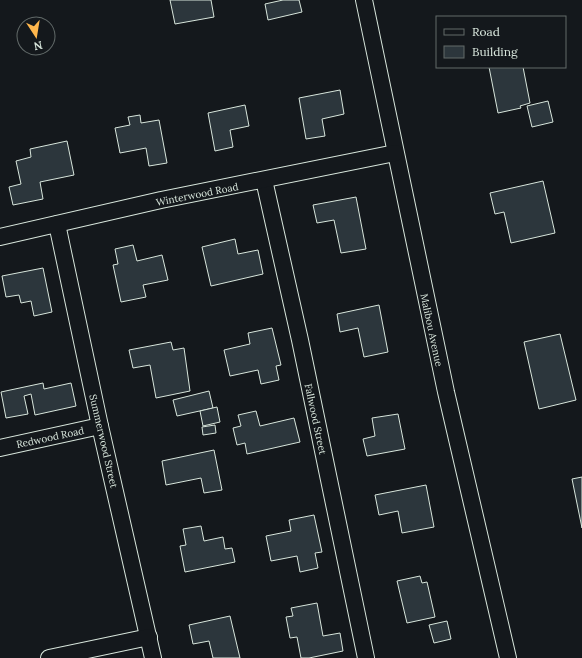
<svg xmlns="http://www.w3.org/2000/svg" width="582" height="658" font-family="Lora,serif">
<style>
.building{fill:#2c363c;stroke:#d8e6dc}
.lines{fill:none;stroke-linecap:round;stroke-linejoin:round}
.street-casing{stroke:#d8e6dc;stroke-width:18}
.street{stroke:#14181c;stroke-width:16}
.labels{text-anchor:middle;stroke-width:3;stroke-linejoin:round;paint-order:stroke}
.street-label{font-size:10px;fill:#d8e6dc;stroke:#14181c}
</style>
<rect width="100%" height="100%" fill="#14181c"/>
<g class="building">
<path d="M170 0H211L214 17 175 24Z"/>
<path d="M283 0H299L302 12 268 20 265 4Z"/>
<path d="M489 67H523L530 103 520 106 521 108 498 113Z"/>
<path d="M340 90 344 114 322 119 325 136 306 139 299 98Z"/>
<path d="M548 101 553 122 532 127 527 106Z"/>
<path d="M245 105 249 126 230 130 233 147 215 151 208 113Z"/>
<path d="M140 115 141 123 159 120 167 163 149 166 146 148 120 153 115 128 130 125 128 117Z"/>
<path d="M67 141 74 175 40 182 43 199 13 205 9 187 21 184 16 161 31 157 30 149Z"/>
<path d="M543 181 555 233 511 243 504 212 495 214 490 193Z"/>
<path d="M356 197 366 249 341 253 334 220 317 223 313 205Z"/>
<path d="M235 239 238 254 258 250 263 274 211 286 202 247Z"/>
<path d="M133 245 137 261 162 255 168 280 143 285 146 297 121 302 113 265 118 264 115 249Z"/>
<path d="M43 268 52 312 34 316 31 301 21 303 19 295 6 297 2 276Z"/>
<path d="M379 305 388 352 364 357 358 328 340 332 337 314Z"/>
<path d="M272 328 281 365 276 366 279 380 261 384 258 370 230 376 224 350 250 344 248 333Z"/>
<path d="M560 334 576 400 539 409 524 342Z"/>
<path d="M171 342 173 350 184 348 190 391 156 398 150 365 133 368 129 350Z"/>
<path d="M43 383 44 389 71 383 76 406 35 415 31 394 24 396 28 414 6 418 1 392Z"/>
<path d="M209 391 213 408 177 416 173 400Z"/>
<path d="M217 407 220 422 203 426 200 411Z"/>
<path d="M256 411 260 426 294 418 300 442 247 454 245 443 237 445 233 428 241 426 238 415Z"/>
<path d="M398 414 405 449 367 456 363 439 375 436 372 418Z"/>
<path d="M215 425 216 433 203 435 202 427Z"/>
<path d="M214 450 222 490 204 493 201 478 166 485 162 461Z"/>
<path d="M582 477V528L572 479Z"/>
<path d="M426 485 434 527 402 533 398 511 379 515 375 495Z"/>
<path d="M314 515 322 552 315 553 318 568 300 572 297 556 271 561 266 536 291 531 289 520Z"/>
<path d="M201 526 204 541 223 537 225 549 232 548 235 562 185 572 180 546 186 545 183 529Z"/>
<path d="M420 576 422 583 427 582 435 617 407 623 397 581Z"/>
<path d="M317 603 323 636 340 633 343 651 309 658H301L297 637 290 638 286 617 293 616 291 608Z"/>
<path d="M230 616 240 658H213L209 641 193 644 189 625Z"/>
<path d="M447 621 451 639 434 643 429 625Z"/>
</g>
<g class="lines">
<g class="street-casing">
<g id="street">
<path d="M364 0 446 392 508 658"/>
<path d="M264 180 300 340 366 658"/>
<path d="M57 224 100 426 153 658"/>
<path d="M0 237 161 200 395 153"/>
<path d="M0 448 100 426"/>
<path d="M49 658 149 637"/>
</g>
</g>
<use href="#street" class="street"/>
</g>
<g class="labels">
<g class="street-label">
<text transform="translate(197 194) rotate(-11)" y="4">Winterwood Road</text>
<text transform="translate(432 330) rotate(78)" y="4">Malibou Avenue</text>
<text transform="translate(316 419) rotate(78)" y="4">Fallwood Street</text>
<text transform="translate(50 437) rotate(-12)" y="4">Redwood Road</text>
<text transform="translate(104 441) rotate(77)" y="4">Summerwood Street</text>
</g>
</g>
<rect x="436" y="16" width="130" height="52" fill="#14181c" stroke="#626a69"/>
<rect x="444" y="29" width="20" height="6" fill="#14181c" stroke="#626a69"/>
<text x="472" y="36" font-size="12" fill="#d8e6dc">Road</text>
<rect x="444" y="46" width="20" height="12" fill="#2c363c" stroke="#626a69"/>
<text x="472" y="56" font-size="12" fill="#d8e6dc">Building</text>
<g transform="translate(36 36) rotate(168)"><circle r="19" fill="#14181c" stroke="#626a69"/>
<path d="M0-3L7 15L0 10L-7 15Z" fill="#ffb74d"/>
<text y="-6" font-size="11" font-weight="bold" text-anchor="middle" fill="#d8e6dc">N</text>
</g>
</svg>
